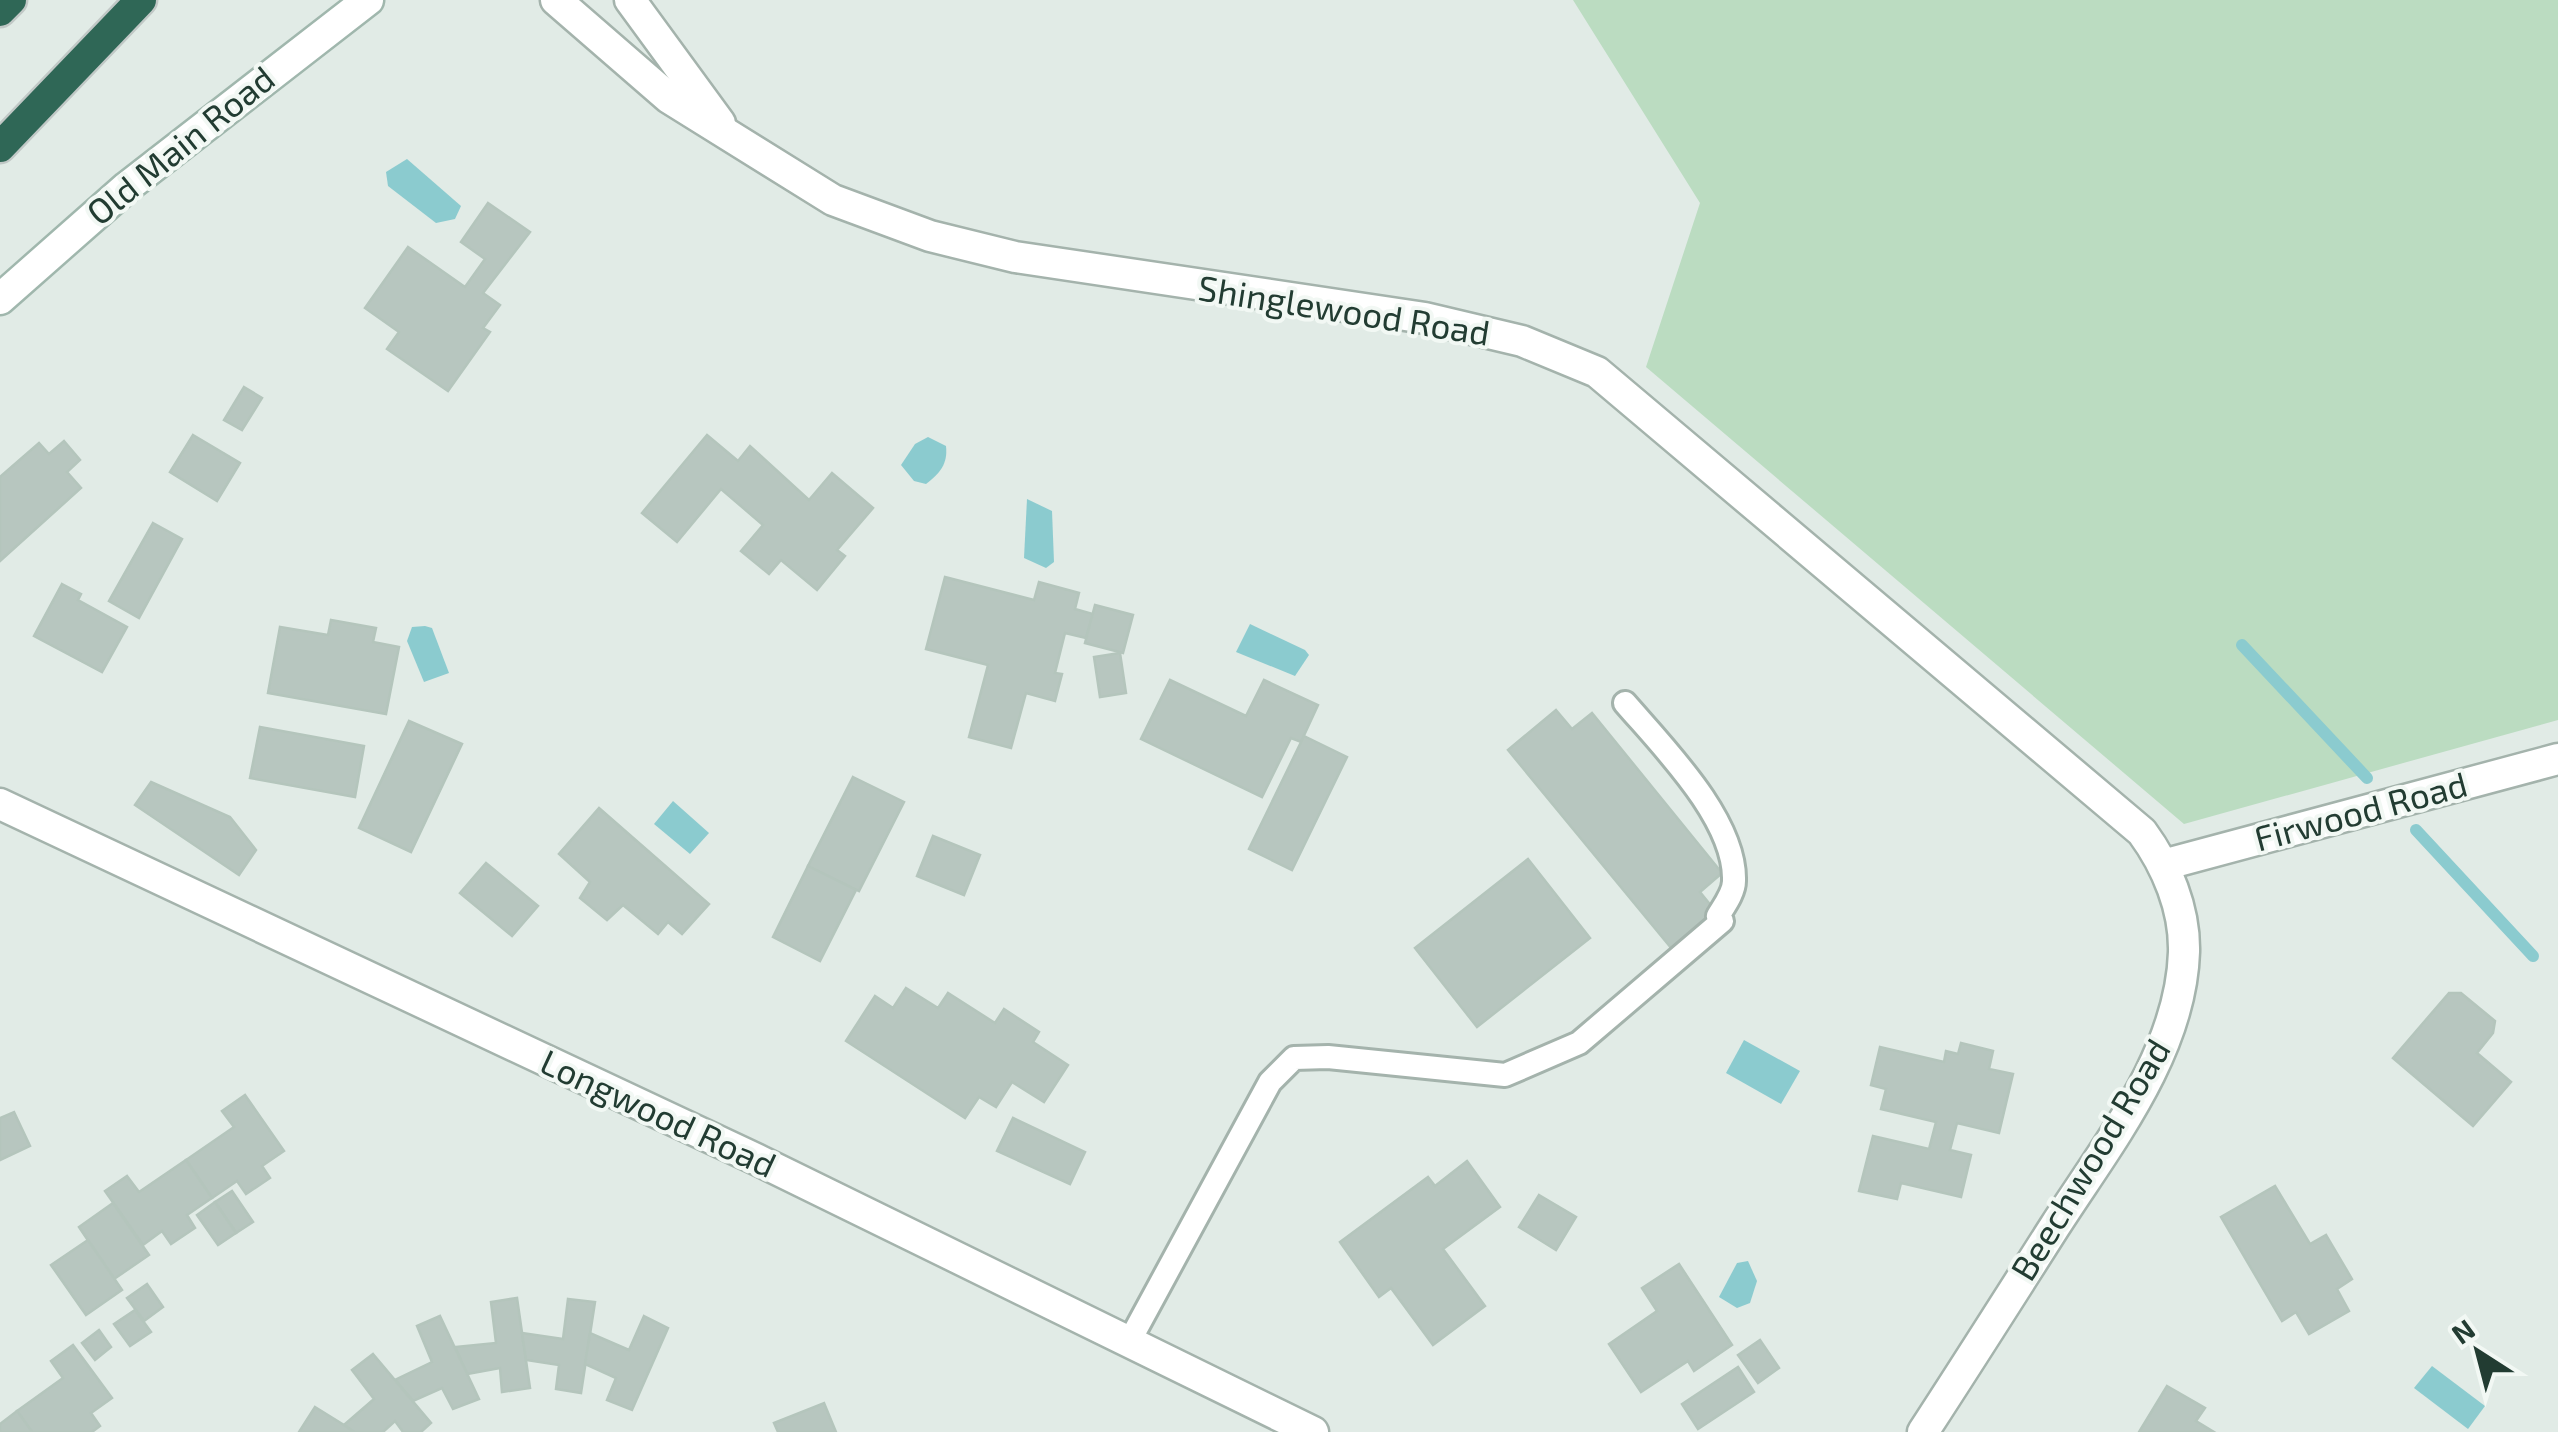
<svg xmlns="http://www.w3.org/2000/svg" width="2558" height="1432" font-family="'Exo 2',sans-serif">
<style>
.green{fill:#bbdcc1}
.water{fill:#8bcbcf}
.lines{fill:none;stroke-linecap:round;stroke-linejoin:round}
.stream{stroke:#8bcbcf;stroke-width:12}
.building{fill:#b7c6bf;stroke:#b4c5bc;stroke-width:2.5}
.lane-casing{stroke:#a4b3ac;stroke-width:28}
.street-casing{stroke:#a4b3ac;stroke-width:35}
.secondary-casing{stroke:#a0b7ad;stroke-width:35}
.highway-casing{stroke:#c1c8c6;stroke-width:35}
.lane{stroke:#fff;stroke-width:22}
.street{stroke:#fff;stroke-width:30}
.secondary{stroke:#fff;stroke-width:30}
.highway{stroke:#2f6756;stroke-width:30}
.labels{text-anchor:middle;stroke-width:8;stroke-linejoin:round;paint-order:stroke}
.street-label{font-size:35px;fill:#223c32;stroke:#f2f8f4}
</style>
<rect width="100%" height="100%" fill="#e1ebe6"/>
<path class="green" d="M1573 0H2558V720L2184 824 1646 367 1700 203Z"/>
<g class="water">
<path d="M407 159 461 206 455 219 436 223 388 186 386 172Z"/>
<path d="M928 437 946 446C948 464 940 473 926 484L914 481 901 465 915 444Z"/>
<path d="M1027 499 1052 511 1054 562 1046 568 1024 558Z"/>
<path d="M1250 624 1305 650 1309 655 1295 676 1236 652Z"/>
<path d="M425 626 432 628 449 673 424 682 407 641 412 627Z"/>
<path d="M673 801 709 833 690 854 654 824Z"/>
<path d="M1744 1040 1800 1071 1781 1104 1726 1073Z"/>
<path d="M1748 1261 1757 1281 1750 1303 1737 1308 1719 1297 1737 1263Z"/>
<path d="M2432 1366 2485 1406 2468 1429 2414 1388Z"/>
</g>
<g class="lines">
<g class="stream">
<path d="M2242 645 2367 778"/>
<path d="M2416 830 2533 956"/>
</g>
</g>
<g class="building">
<path d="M488 203 530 232 483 293 500 305 483 328 490 332 448 391 387 349 399 332 365 308 408 247 465 287 485 259 461 242Z"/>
<path d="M244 387 262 398 242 430 224 420Z"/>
<path d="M193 435 240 463 217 501 170 472Z"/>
<path d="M707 435 738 461 750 446 809 500 832 473 873 508 837 550 845 556 817 590 781 560 769 574 741 551 763 525 721 489 677 542 642 513Z"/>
<path d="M64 441 80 460 67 472 81 488 0 561V477L39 443 49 454Z"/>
<path d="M153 523 182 539 139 618 109 601Z"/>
<path d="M945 577 1034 600 1039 582 1079 593 1075 609 1093 614 1086 638 1065 633 1055 673 1062 674 1055 701 1026 693 1011 748 969 737 988 665 926 649Z"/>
<path d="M62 584 81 594 78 600 127 627 102 672 34 636Z"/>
<path d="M1095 605 1133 615 1123 653 1085 643Z"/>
<path d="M331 620 376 628 373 642 399 647 386 714 268 693 280 627 328 635Z"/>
<path d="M1120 653 1126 693 1100 697 1094 657Z"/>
<path d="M1170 680 1246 716 1264 680 1318 705 1301 742 1291 738 1262 797 1141 739Z"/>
<path d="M1556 710 1572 729 1592 713 1722 873 1700 892 1717 913 1672 949 1508 750Z"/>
<path d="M409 721 462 744 411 852 359 828Z"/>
<path d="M260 727 364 746 355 797 250 778Z"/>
<path d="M1304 736 1347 757 1292 870 1249 849Z"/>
<path d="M853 777 904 802 859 891 808 866Z"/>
<path d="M151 782 230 817 256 850 239 875 135 805Z"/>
<path d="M599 808 709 904 682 934 668 922 658 934 623 905 607 920 580 898 590 882 559 854Z"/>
<path d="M933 836 980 855 964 895 917 876Z"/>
<path d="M1528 859 1590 938 1477 1027 1415 948Z"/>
<path d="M486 863 538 906 512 936 460 893Z"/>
<path d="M808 866 856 890 820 961 773 937Z"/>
<path d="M906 988 938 1008 948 993 995 1023 1004 1009 1039 1032 1033 1042 1068 1065 1044 1102 1012 1082 996 1107 979 1097 965 1118 846 1041 875 996 893 1008Z"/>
<path d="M2449 993H2461L2495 1021 2493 1033 2477 1053 2511 1082 2473 1126 2393 1058Z"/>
<path d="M1961 1043 1993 1051 1989 1069 2013 1074 1999 1133 1957 1123 1950 1150 1971 1155 1961 1197 1901 1183 1897 1199 1859 1191 1873 1136 1929 1149 1936 1122 1881 1109 1886 1089 1871 1085 1880 1047 1944 1062 1946 1051 1958 1054Z"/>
<path d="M245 1095 284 1151 262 1166 270 1178 246 1194 237 1181 212 1198 186 1160 234 1127 222 1111Z"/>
<path d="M14 1112 30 1146 0 1160V1118Z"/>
<path d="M1013 1118 1085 1152 1070 1184 997 1151Z"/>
<path d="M186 1160 212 1198 187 1215 195 1228 171 1244 162 1231 143 1245 105 1191 127 1176 139 1192Z"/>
<path d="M1467 1161 1500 1207 1443 1249 1485 1306 1433 1345 1391 1288 1379 1297 1340 1242 1428 1177 1435 1186Z"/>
<path d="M2275 1186 2310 1244 2326 1235 2352 1279 2337 1289 2349 1311 2309 1334 2296 1312 2282 1321 2221 1217Z"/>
<path d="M232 1191 253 1222 236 1233 215 1202Z"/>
<path d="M1539 1195 1576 1217 1556 1250 1519 1227Z"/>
<path d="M215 1202 236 1233 218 1245 197 1215Z"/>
<path d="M113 1203 149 1255 114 1279 79 1227Z"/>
<path d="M88 1240 122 1290 86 1315 51 1265Z"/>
<path d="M1679 1264 1732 1345 1694 1371 1688 1361 1641 1392 1609 1344 1657 1311 1642 1288Z"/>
<path d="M147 1284 163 1307 144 1321 127 1298Z"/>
<path d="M517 1298 530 1388 502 1392 500 1368 467 1374 455 1347 496 1343 491 1302Z"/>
<path d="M568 1299 595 1302 581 1393 556 1389 559 1365 526 1360 522 1333 563 1339Z"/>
<path d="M135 1310 151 1332 130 1346 114 1324Z"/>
<path d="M440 1316 479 1399 453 1409 442 1388 413 1401 395 1380 432 1362 417 1326Z"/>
<path d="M644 1316 668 1328 632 1410 607 1400 616 1378 585 1364 590 1333 629 1350Z"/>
<path d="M99 1330 111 1347 95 1360 82 1343Z"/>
<path d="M1760 1340 1779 1368 1758 1383 1738 1355Z"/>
<path d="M73 1345 112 1398 91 1413 100 1426 92 1432H32L17 1411 63 1378 51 1361Z"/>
<path d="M373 1354 431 1423 421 1432H403L395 1421 383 1432H354L344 1425 374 1399 352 1370Z"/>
<path d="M1738 1367 1754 1392 1698 1429 1682 1404Z"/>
<path d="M2167 1386 2205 1408 2196 1421 2214 1432H2139Z"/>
<path d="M824 1403 836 1432H778L774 1423Z"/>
<path d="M315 1407 344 1425 354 1432H299Z"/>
<path d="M17 1411 32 1432H0V1424Z"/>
</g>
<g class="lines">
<g class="lane-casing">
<path id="lane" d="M1129 1342 1270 1082 1294 1058 1328 1057 1505 1075 1579 1043 1722 921 1718 916C1724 906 1734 893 1734 881 1736 820 1663 747 1625 703"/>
</g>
<g class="street-casing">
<g id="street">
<path d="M556 0 669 98 833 200 930 236 1015 257 1425 318 1522 341 1597 372 2142 832C2167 866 2185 909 2184 952 2181 1053 2107 1145 2055 1226 2011 1295 1968 1363 1923 1432"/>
<path d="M630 0 720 123"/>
<path d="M0 804 760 1161 1313 1432"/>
<path d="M2163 865 2558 759"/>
</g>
</g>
<g class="secondary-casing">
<path id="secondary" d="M0 299 127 187 368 0"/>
</g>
<g class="highway-casing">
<g id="highway">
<path d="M0 11 11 0"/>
<path d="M0 147 141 0"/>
</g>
</g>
<use href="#lane" class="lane"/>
<use href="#street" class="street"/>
<use href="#secondary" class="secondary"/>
<use href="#highway" class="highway"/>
</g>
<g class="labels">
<g class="street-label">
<text transform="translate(181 146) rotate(-39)" y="12">Old Main Road</text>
<text transform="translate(1344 311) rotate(9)" y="12">Shinglewood Road</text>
<text transform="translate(2361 812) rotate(-15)" y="12">Firwood Road</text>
<text transform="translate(658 1114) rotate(25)" y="12">Longwood Road</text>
<text transform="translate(2091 1160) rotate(-59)" y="12">Beechwood Road</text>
</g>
</g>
<g transform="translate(2478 1352) rotate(324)" stroke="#f2f8f4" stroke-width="8" paint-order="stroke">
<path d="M0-8L18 38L0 25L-18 38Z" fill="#223c32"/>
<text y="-15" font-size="28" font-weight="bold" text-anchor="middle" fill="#223c32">N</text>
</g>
</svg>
